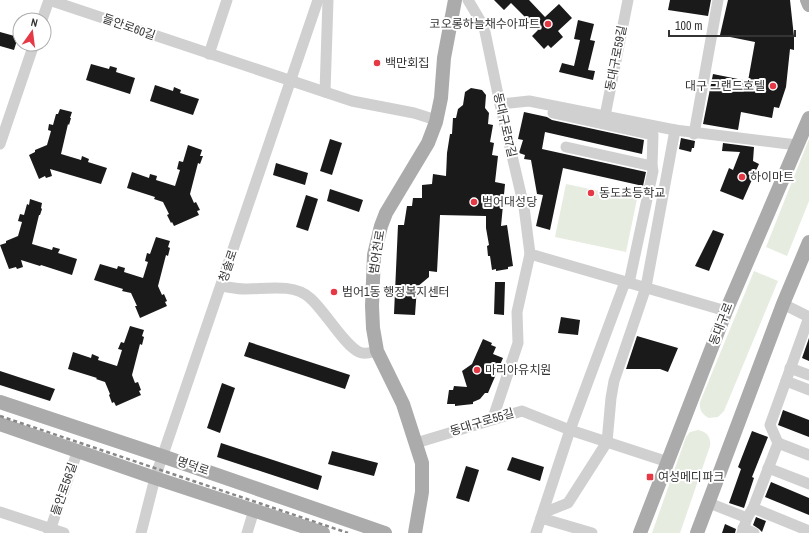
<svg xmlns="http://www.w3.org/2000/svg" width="809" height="533" font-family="'Archivo Narrow','Noto Sans KR',sans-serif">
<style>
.green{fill:#e6ecdf}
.building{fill:#1a1a1a}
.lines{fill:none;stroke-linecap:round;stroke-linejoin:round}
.minor{stroke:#d0d0d0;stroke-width:11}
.major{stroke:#ababab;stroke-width:14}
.rail{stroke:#888;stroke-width:2.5;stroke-dasharray:4 3;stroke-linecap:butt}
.poi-dot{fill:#e63946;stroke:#fff;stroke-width:1.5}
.labels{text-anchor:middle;stroke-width:4;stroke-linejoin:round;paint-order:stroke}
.poi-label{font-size:12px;fill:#333;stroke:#fff;text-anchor:start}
.street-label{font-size:12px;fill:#333;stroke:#fff}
</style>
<rect width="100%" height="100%" fill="#fff"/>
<g class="green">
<path d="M809 139V201L787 256 766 247Z"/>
<path d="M566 184 637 199 626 252 555 237Z"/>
<path d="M754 271 778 281 724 411 718 417 709 418C702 415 699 409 700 402Z"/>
<path d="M698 430C707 432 711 437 710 446L680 533H652L686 437 690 432Z"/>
</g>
<g class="building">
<path d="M494 0H529L545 17 559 4 572 18 558 31 563 37 551 48 548 45 544 49 532 36 538 30 511 3 504 10Z"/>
<path d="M670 0H711L708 16 668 10Z"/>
<path d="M728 0H790L794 37V50L790 49 786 87 779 108 774 107 772 118 741 112 738 130 703 124 713 74 748 81 755 42 720 35Z"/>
<path d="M578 20 594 24 590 40 595 41 588 70 595 71 593 80 559 72 562 63 574 66 580 40 574 39Z"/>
<path d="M0 32 18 37 14 50 0 46Z"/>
<path d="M91 64 109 69 110 66 117 68 116 72 135 78 130 94 86 80Z"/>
<path d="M155 85 173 91 174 87 181 90 180 93 199 99 193 115 150 101Z"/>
<path d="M471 88 482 90 486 95 485 108 489 113 488 124 493 125 490 142 494 143 492 155 498 156 495 182 505 184 501 226 507 225 513 266 508 267V269L496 271V269L492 270 490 256H488L487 246 489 245 486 228V216L440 215 437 272 429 271V277L417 287 415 315 394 314 398 225H404L407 206H412L413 198H422V185L432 184 433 174 446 176 447 153 450 134H452L453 118H456L458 109 463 105 465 92Z"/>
<path d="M60 109 72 112 70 118H71L69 125 68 124 61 154 81 160 82 156 89 159 88 162 107 168 101 184 50 169 52 176 46 178 45 176 39 179 29 155 35 152V150L47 145 51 131 48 130 49 124 53 125 56 114H58Z"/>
<path d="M524 112 547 117 552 120 644 140 642 154 545 132 542 149 646 172 643 186 563 168 550 230 536 226 543 195 537 194 531 160 524 159 525 155 519 153 523 140 518 139Z"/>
<path d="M681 138 695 141 694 148H692L691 152 679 149Z"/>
<path d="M330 139 342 143 332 175 320 171Z"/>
<path d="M723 143 754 147 753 161 759 164 743 200 720 191 729 168 733 170 740 152 722 151Z"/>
<path d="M188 145 202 150 200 156H203L200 164 198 163 190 194 194 203 196 202 200 210 197 211 199 215 174 226 172 222 171 223 167 215 169 214 163 202 154 199 155 197 127 188 132 172 149 178 150 174 157 176 156 180 175 186 180 170 177 169 179 161 183 162Z"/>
<path d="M276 163 308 173 305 185 273 175Z"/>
<path d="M330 189 363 200 359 212 327 201Z"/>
<path d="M306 195 318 199 308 231 296 227Z"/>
<path d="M30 199 42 203 41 208 42 209 40 215H39L32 244 52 250 53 247 60 249 58 253 77 259 72 275 41 265 40 266 21 260 23 267 17 269 16 267 9 269 0 245 6 243V241L18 236 22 222 18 221 20 214 24 215 27 204 29 205Z"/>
<path d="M713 230 724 234 709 271 695 266Z"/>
<path d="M156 237 170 241 168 247 170 248 168 256 166 255 158 286 162 295 164 294 167 301 165 302 167 306 140 318 135 306H137L131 293 122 291 123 289 94 280 100 264 117 269 118 266 125 268 124 272 143 278 148 262 145 261 147 253 150 254Z"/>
<path d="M495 282H505L504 315 494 314Z"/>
<path d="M561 317 580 320 578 335 558 333Z"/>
<path d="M130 326 144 330 142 336 144 337 142 345 140 344 132 375 135 383 138 382 141 390 139 391 141 395 116 406 114 402 112 403 109 395 110 394 105 382 96 379 97 378 68 369 73 352 91 358 92 354 99 357 98 360 117 366 122 350 118 349 121 342 124 343Z"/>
<path d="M637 336 678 348 668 372 660 369H626Z"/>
<path d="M809 338V361L802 358Z"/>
<path d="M483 339 492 343 491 345 496 347 493 354 503 358 488 393H485L480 399 473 402V404L455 406V404H447L449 390H453L454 386 467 387 462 371 472 364Z"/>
<path d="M249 342 350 375 345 389 244 356Z"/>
<path d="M0 371 55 389 50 401 0 385Z"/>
<path d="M222 383 235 388 220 433 207 428Z"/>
<path d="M783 410 809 420V437L778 425Z"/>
<path d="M752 431 768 437 752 477 754 478 744 508 729 503 741 469 738 467Z"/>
<path d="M221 443 322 476 318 490 217 457Z"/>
<path d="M332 451 378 463 374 476 328 464Z"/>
<path d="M512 457 544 467 540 481 507 470Z"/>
<path d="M466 466 479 470 469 502 456 498Z"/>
<path d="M771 482 809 498V515L765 497Z"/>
<path d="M756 517 766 521 762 532 759 529 753 525Z"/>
<path d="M725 524 736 529 735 533H722Z"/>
</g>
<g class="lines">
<g class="minor">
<path d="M49 0 352 101 414 113 436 120"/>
<path d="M468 0 484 27 500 104 524 207 530 254 726 311"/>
<path d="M42 20 49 0"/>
<path d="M209 54 227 0"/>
<path d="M325 92 328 0"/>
<path d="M500 104 529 101 675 130 797 145"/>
<path d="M553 113 653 135 652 166 653 171 629 283"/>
<path d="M605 116 628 0"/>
<path d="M694 134 718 0"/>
<path d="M0 144 34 44"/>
<path d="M566 147 652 166"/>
<path d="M221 286C229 287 237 289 245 289 265 289 294 283 310 298 325 311 344 345 359 352 365 355 372 352 377 351"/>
<path d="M783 304 809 317"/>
<path d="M790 368 809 375"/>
<path d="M786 381 809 390"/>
<path d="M493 418 518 343 517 312 530 254"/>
<path d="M416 443 522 411 570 430 668 462"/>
<path d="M778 443 809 455"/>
<path d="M768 468 809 484"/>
<path d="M709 503 747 518 753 508 809 531"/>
<path d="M753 508 778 443 770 425 809 317"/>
<path d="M0 512 64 533"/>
<path d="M543 513 568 503 607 442 611 398 614 381 646 287 675 130"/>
<path d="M541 518 592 533"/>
<path d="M743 528 754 533"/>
<path d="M49 533 78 450"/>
<path d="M141 533 155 478 318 0"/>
<path d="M247 533 254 510"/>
<path d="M536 533 570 430 625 282"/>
<path d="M742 533 747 518"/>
</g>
<g class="major">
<path d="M807 0 809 5"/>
<path d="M0 402 162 456 385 533"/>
<path d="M0 424 155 478 323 533"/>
<path d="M415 533 422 492V463L403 404 377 351 373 328 372 306 374 255 381 226 386 213 428 143 436 122 441 98 444 58 455 0"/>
<path d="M640 533 726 311 809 118"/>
<path d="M697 533 783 304 809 242"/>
</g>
<path class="rail" d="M0 416 348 533"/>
</g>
<g class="poi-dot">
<circle cx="548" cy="24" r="4"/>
<circle cx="377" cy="63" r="4"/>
<circle cx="773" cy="86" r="4"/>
<circle cx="742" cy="177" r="4"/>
<circle cx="591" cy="193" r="4"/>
<circle cx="474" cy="202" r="4"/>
<circle cx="334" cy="292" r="4"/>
<circle cx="477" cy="370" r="4"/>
<rect x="646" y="473" width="8" height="8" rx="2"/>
</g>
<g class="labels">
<g class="poi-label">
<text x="540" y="28" text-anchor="end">코오롱하늘채수아파트</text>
<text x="385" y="67">백만회집</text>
<text x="765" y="90" text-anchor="end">대구 그랜드호텔</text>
<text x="750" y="181">하이마트</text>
<text x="599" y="197">동도초등학교</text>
<text x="482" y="206">범어대성당</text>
<text x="342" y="296">범어1동 행정복지센터</text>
<text x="485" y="374">마리아유치원</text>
<text x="658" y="481">여성메디파크</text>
</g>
<g class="street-label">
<text transform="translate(129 27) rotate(19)" y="4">들안로60길</text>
<text transform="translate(616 58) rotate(-79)" y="4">동대구로59길</text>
<text transform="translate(505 125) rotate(77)" y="4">동대구로57길</text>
<text transform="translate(377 252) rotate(-81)" y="4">범어천로</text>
<text transform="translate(228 266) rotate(-71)" y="4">청솔로</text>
<text transform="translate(721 324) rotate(-69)" y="4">동대구로</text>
<text transform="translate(482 422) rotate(-17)" y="4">동대구로55길</text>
<text transform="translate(193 466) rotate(19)" y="4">명덕로</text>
<text transform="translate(64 489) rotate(-71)" y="4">들안로56길</text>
</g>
</g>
<g transform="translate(32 32) rotate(14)"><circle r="19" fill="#ffffff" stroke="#adadad"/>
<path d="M0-3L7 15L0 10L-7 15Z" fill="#e63946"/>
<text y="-6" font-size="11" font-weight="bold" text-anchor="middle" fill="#333333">N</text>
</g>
<path d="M669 30v6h126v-6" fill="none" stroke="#333333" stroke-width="2"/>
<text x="675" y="30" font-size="12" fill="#333333" stroke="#ffffff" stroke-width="3" paint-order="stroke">100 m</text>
</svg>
